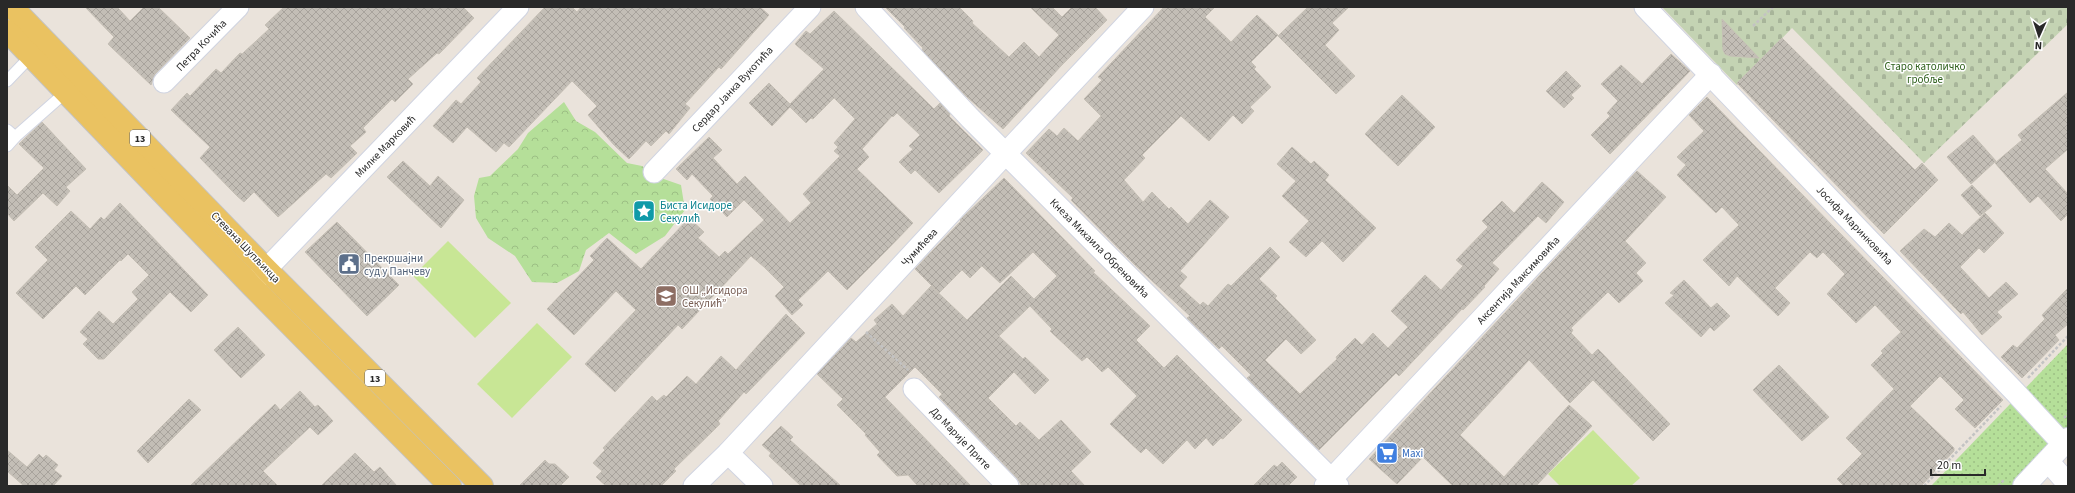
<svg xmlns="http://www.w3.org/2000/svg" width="2075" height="493" font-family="'Source Sans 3',sans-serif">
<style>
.grass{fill:url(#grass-dots)}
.forest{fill:url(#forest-crowns)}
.cemetery{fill:url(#cemetery-stones)}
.pitch{fill:#c8e695}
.building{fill:url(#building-cross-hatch);stroke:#c5bfb5}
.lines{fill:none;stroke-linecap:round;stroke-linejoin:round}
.service-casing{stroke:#d0d4e1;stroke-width:13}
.minor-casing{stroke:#d0d4e1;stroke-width:23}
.tertiary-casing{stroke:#d0d4e1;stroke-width:24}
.primary-casing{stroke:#c3c3c3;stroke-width:24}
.path{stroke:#c3c3c3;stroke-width:2.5;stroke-dasharray:3 2;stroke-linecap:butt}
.service{stroke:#fff;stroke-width:11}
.minor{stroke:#fff;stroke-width:21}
.tertiary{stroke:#fff;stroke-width:22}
.primary{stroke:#eac261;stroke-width:22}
.labels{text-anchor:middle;stroke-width:3;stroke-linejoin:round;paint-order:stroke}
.shield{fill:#fff;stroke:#696969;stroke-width:1}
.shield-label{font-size:10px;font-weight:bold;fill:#292929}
.street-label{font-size:11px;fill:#292929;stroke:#fff}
.park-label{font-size:11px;fill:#2f611d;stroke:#fff}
.culture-label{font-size:11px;fill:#0d838f;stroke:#fff;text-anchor:start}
.service-label{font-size:11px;fill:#4e5e75;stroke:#fff;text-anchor:start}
.education-label{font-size:11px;fill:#785e54;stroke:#fff;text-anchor:start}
.shop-label{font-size:11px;fill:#366cbe;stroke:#fff;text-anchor:start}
</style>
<defs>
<pattern id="grass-dots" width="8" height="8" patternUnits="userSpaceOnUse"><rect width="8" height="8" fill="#b5df99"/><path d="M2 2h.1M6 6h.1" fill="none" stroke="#9cbf84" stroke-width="1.8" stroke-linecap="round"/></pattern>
<pattern id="forest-crowns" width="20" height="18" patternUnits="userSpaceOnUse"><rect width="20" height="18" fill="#b5df99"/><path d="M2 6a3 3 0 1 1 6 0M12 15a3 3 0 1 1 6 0" fill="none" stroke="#9cbf84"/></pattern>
<pattern id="cemetery-stones" width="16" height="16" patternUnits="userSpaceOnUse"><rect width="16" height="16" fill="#c4d3b3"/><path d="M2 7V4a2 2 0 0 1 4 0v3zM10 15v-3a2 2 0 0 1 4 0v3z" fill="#a8b59a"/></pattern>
<pattern id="building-cross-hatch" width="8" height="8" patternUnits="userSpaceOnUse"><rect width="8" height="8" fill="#c3beb6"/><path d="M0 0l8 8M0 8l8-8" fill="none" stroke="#a8a39c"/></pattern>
</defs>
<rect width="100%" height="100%" fill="#eae3db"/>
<path class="grass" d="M2068 344V428L2011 486H1931Z"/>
<path class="forest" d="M564 102 576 121 595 132 627 163 642 166 655 176 681 185 685 210 665 236 636 254 609 233 586 250 579 271 557 283 532 282 515 256 488 238 476 218 474 196 479 178 490 176 518 149 528 133Z"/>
<path class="cemetery" d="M1662 7H2068V24L1924 163 1792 28 1737 85Z"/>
<g class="pitch">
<path d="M448 241 511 303 475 338 413 276Z"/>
<path d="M537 323 572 357 512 418 477 384Z"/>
<path d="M1593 430 1640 478 1631 486H1560L1548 474Z"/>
</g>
<g class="building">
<path d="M85 7H117L130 21 144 7H158L190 38 155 74 151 85 108 44 114 37Z"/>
<path d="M284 7H463L474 18 439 54 437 53 408 79 413 84 395 102 392 99 363 128 366 132 350 146 357 153 331 178 326 174 278 217 254 192 244 202 237 196 200 158 210 147 171 110 187 93 190 96 216 69 221 73 240 53 242 54 269 29 265 25Z"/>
<path d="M545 7H572L577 12 581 7H760L769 15 721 69 719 67 685 104 690 108 669 134 666 131 651 146 646 141 629 159 614 145 588 115 597 106 572 81 509 147 504 143 496 152 467 127 453 143 433 126 456 100 461 104 481 82 477 78Z"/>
<path d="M885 7H959L973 21 972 23 1009 57 1024 42 1039 57 1059 35 1030 7H1052L1062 17 1072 7H1095L1107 20 1061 66 1003 129 967 97 922 50 923 48 904 28 905 27Z"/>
<path d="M1164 7H1215L1205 17 1231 42 1257 15 1278 35 1251 62 1256 67 1254 69 1271 87 1250 107 1254 111 1242 124 1233 115 1209 141 1181 116 1142 155 1145 158 1124 180 1143 202 1152 192 1169 209 1171 207 1188 224 1210 200 1229 217 1180 271 1187 277 1179 286 1200 305 1203 302 1208 306 1228 284 1231 286 1270 247 1280 257 1259 279 1277 296 1275 298 1316 340 1301 354 1286 339 1265 360 1300 394 1337 359 1336 357 1355 338 1362 345 1373 333 1388 348 1408 327 1391 311 1425 275 1441 290 1463 266 1456 260 1488 227 1482 221 1502 201 1514 213 1542 182 1564 202 1546 223 1538 216 1492 263 1499 269 1484 286 1485 287 1463 310 1462 309 1399 376 1396 373 1319 450 1247 378 1251 375 1222 346 1219 349 1187 318 1190 316 1134 264 1071 200 1073 198 1026 153 1049 129 1057 136 1064 128 1078 141 1101 116 1084 99 1102 80 1098 77Z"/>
<path d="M1308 7H1349L1332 23 1339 30 1325 45 1355 76 1336 94 1278 36Z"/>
<path d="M834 11 934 109 940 103 950 114 949 116 983 150 939 193 915 170 911 174 899 162 913 149 909 146 920 135 897 113 893 117 892 116 862 149 869 157 857 169 913 223 884 253 847 290 828 271 798 300 803 305 792 315 775 296 784 287 764 267 751 256 682 329 678 325 615 392 585 364 636 310 616 291 574 335 547 309 594 260 590 256 607 238 641 269 689 218 704 232 698 238 719 257 725 251 728 254 764 220 744 200 727 217 710 199 713 196 692 174 687 180 676 169 709 137 722 150 713 158 737 184 745 176 790 223 811 203 803 194 840 156 834 151 838 147 834 143 855 119 834 98 813 119 811 118 806 123 790 107 772 126 749 103 769 83 790 104 824 69 795 44 806 31 810 34Z"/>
<path d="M1722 19 1759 58 1730 56 1725 54 1723 50Z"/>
<path d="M1782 38 1915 170 1922 163 1938 180 1884 234 1737 83Z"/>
<path d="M1671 54 1690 71 1610 154 1591 135 1610 116 1607 113 1618 101 1601 84 1621 65 1642 84Z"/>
<path d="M1566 71 1581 86 1571 95 1574 98 1564 108 1546 91Z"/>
<path d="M2068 92V149L2045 169 2068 194V214L2061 221 2038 196 2030 203 1995 163 2022 140 2018 135Z"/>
<path d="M1402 95 1435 127 1398 166 1365 134Z"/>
<path d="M1707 97 2003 400 1975 428 1955 409 1964 400 1940 376 1910 406 1954 448V451L1921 486H1844L1837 479 1862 454 1846 438 1894 389 1871 365 1883 353 1881 351 1901 332 1875 305 1856 323 1827 294 1845 274 1823 252 1817 258 1810 252 1775 288 1790 303 1778 316 1737 276 1729 286 1703 260 1739 225 1722 207 1716 213 1677 175 1686 165 1677 157 1704 131 1689 115Z"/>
<path d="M42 122 86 169 66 187 70 191 57 206 43 193 14 221 7 213V185L17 195 44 168 19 144Z"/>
<path d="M1973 135 1996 161 1971 184 1947 157Z"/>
<path d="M1292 147 1311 164 1314 161 1329 175 1325 180 1376 228 1343 262 1322 241 1306 257 1289 242 1309 221 1282 196 1296 181 1277 164Z"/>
<path d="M403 161 430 186 438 176 464 200 441 228 387 177Z"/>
<path d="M1637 171 1666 197 1625 241 1646 263 1636 273 1643 281 1619 303 1608 292 1571 328 1573 330 1571 333 1592 355 1598 349 1670 424 1653 441 1593 380 1570 403 1529 360 1460 435 1504 477 1569 405 1592 426 1536 486H1453L1423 457 1397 484 1369 459Z"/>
<path d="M1004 178 1095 271 1093 272 1150 326 1136 340 1164 368 1177 355 1242 420 1223 439 1221 438 1213 446 1206 438 1195 449 1187 440 1163 464 1146 448 1141 453 1110 424 1137 396 1108 367 1102 372 1087 357 1082 361 1050 331 1052 329 1030 306 999 336 1023 359 1025 357 1049 380 1035 394 1014 372 988 398 1016 426 1020 422 1039 440 1061 420 1091 452 1071 471 1085 486H1022L1017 478 939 397 942 394 915 367 885 397 971 486H918L908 475 897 476 877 455 880 452 865 435 866 434 837 405 843 399 817 374 851 338 856 342 877 324 874 320 892 304 903 316 931 286 967 320 1011 276 1034 299 1057 276 1033 252 1000 283 982 266 970 278 962 270 939 293 915 269 961 221 960 220 962 218Z"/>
<path d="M1972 185 1992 206 1980 216 1961 195Z"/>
<path d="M120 203 208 295 191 312 170 292 104 359H98L83 344 88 339 80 332 99 311 113 324 138 299 132 292 149 275 128 254 121 261 120 260 85 295 76 286 43 319 16 293 48 260 35 247 71 211 90 229 101 217 104 220Z"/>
<path d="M1985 213 2004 233 1984 253 1979 248 1960 267 1989 298 2006 282 2018 294 1997 312 2002 317 1982 335 1963 312 1961 314 1900 251 1924 229 1935 237 1949 223 1962 235Z"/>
<path d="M337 222 399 285 367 316 305 252Z"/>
<path d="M1684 280 1711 308 1717 303 1730 316 1714 331 1710 327 1701 337 1665 303 1674 295 1670 293Z"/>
<path d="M2068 288V324L2055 335 2059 340 2022 378 2001 357 2013 345 2017 348 2045 319 2042 315Z"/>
<path d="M786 314 805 333 746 394 744 392 718 421 720 424 674 469 676 471 661 486H606L596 477 602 471 593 463 605 450 603 448 652 396 657 401 664 395 666 397 687 376 696 384 721 356 736 370Z"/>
<path d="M238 327 265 355 241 378 214 350Z"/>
<path d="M1779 365 1829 417 1802 441 1753 390Z"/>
<path d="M300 391 315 407 318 405 333 421 318 435 310 427 263 471 278 486H190L275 404 280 410Z"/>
<path d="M189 399 201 410 148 463 137 451Z"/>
<path d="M781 426 793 437 790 440 841 486H801L769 456 771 453 762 445Z"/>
<path d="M7 450 27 467 39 454 43 458 46 455 58 465 54 470 62 476 53 486H24L7 471Z"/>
<path d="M355 453 374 472 380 467 397 486H321Z"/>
<path d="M545 460 549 464H555L569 477 560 486H519Z"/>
<path d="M1282 462 1297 477 1288 486H1253L1274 465 1277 467Z"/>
</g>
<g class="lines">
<g class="service-casing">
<g id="service">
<path d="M7 81 31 56"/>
<path d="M7 130 15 137 66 92"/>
<path d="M7 146 15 137"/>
</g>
</g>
<g class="minor-casing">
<g id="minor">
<path d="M866 7 970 118 1338 486"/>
<path d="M1645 7 2015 392 2063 444"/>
<path d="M164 82 238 7"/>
<path d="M654 172 810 7"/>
<path d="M254 282 518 7"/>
<path d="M914 389 1008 486"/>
<path d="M728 453 762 486"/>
<path d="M2048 461 2068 484"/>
<path d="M694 486 728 453 1006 153 1143 7"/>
<path d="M1325 486 1711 74"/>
</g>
</g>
<g class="tertiary-casing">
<path id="tertiary" d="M2024 486 2068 439"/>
</g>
<g class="primary-casing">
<g id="primary">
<path d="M12 7 267 270 482 486"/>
<path d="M7 31 251 285 450 486"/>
</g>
</g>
<g class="path">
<path d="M1753 26 1773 7"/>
<path d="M866 332 908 370"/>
<path d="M2028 378 2068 336"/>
<path d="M2064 418 2068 413"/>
<path d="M1924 486 2001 406"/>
<path d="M1998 486 2005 479"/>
</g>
<use href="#service" class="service"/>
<use href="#minor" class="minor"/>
<use href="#tertiary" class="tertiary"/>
<use href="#primary" class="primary"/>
</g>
<defs>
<g id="sight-square" transform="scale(1.15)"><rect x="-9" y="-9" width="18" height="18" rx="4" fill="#0f9aa8" stroke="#fff"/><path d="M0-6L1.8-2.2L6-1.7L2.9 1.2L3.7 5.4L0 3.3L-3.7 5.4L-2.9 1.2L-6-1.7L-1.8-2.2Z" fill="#fff"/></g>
<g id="civic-square" transform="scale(1.15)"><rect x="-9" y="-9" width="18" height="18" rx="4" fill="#5c6f8a" stroke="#fff"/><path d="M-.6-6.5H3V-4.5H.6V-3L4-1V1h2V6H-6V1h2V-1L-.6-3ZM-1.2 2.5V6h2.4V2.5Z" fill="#fff"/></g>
<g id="school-square" transform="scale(1.15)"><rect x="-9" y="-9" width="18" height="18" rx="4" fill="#8d6e63" stroke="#fff"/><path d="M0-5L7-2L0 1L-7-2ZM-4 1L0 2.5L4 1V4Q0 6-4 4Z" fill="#fff"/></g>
<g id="supermarket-square" transform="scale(1.15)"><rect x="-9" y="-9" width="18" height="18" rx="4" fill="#3f7fe0" stroke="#fff"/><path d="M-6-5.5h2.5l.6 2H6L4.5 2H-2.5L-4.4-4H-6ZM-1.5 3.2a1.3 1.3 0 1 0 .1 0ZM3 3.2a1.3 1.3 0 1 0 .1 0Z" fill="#fff"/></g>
</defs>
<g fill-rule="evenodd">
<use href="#sight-square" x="644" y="211"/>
<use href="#civic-square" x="349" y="264"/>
<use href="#school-square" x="666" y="296"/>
<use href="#supermarket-square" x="1387" y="453"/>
</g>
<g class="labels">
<g class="shield">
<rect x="130" y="130" width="20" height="16" rx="3"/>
<rect x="365" y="370" width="20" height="16" rx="3"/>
</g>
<g class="shield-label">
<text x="140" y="142">13</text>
<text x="375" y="382">13</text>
</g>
<g class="street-label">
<text transform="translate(201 45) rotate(-46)" y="4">Петра Кочића</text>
<text transform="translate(732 89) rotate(-47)" y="4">Сердар Јанка Вукотића</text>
<text transform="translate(385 146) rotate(-46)" y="4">Милке Марковић</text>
<text transform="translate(1855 225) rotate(46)" y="4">Јосифа Маринковића</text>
<text transform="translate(246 247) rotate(46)" y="4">Стевана Шупљикца</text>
<text transform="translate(919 247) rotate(-47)" y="4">Чумићева</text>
<text transform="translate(1100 248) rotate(45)" y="4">Кнеза Михаила Обреновића</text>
<text transform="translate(1518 280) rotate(-47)" y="4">Аксентија Максимовића</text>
<text transform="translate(961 438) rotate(46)" y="4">Др Марије Прите</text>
</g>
<g class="park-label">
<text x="1925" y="70">Старо католичко<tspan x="1925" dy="13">гробље</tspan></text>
</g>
<g class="culture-label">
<text x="660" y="209">Биста Исидоре<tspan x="660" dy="13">Секулић</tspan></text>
</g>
<g class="service-label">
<text x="364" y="262">Прекршајни<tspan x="364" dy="13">суд у Панчеву</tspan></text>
</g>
<g class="education-label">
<text x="682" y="294">ОШ „Исидора<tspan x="682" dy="13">Секулић”</tspan></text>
</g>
<g class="shop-label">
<text x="1402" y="457">Maxi</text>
</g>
</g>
<rect width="2075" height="493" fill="none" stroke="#292929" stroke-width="16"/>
<g transform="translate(2039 36) rotate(183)" stroke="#ffffff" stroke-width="3" paint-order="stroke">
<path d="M0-3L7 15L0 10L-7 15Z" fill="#292929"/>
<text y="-6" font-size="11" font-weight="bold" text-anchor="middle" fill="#292929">N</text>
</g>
<path d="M1931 469v6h54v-6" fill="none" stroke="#292929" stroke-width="2"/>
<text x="1937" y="469" font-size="12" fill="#292929" stroke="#ffffff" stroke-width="3" paint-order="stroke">20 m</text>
</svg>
